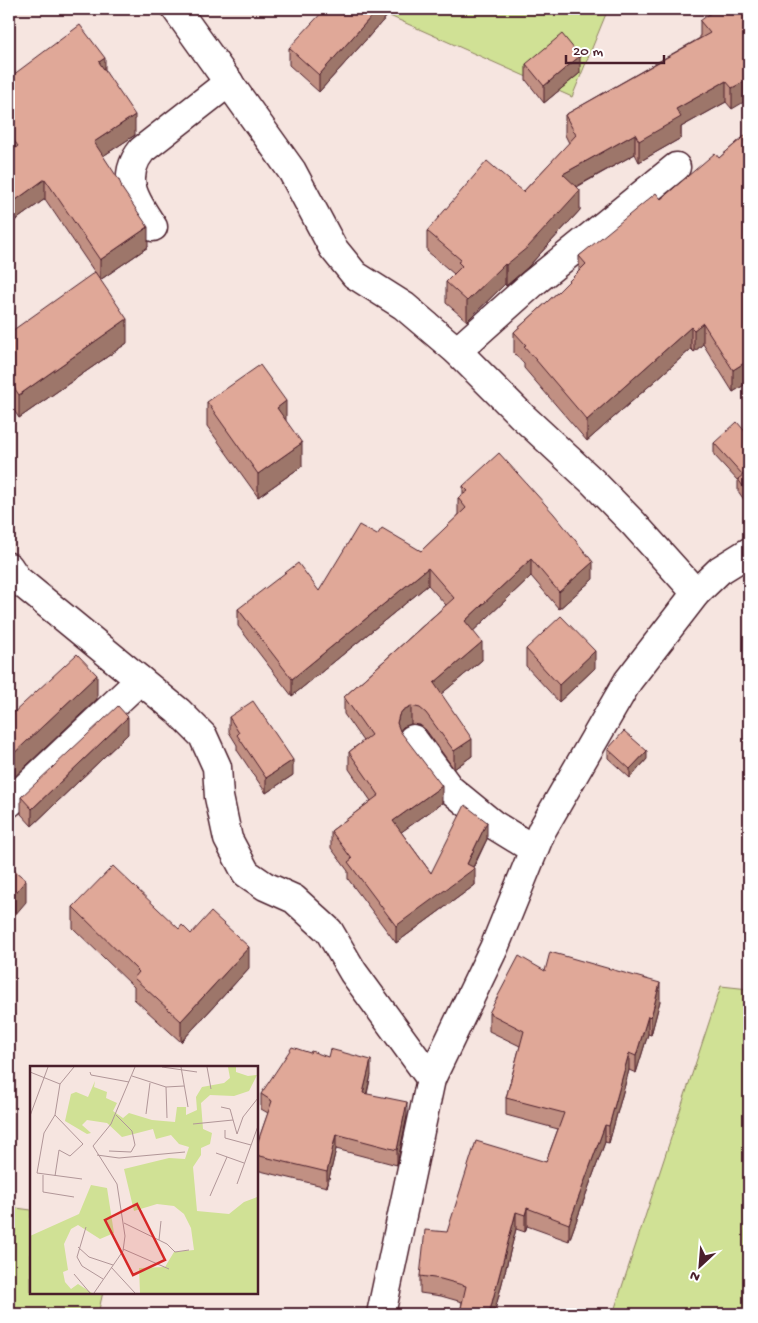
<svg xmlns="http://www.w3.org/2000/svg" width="758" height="1323" font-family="'Gochi Hand',sans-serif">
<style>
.green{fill:#d0e195;stroke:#8d8060}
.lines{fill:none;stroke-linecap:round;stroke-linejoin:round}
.minor-casing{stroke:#4a1f2b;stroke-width:31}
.minor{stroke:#fff;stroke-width:28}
.wall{fill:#c19083;stroke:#4a1f2b}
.shaded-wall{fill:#9d766a;stroke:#4a1f2b}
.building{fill:#e0a898;stroke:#4a1f2b}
.inset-road{fill:none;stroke:#b19698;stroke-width:1}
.view{fill:#d62828;fill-opacity:0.15;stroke:#d62828;stroke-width:2.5}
.inset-edge{fill:none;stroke:#4a1f2b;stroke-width:2.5}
</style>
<rect width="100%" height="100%" fill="#f6e5e0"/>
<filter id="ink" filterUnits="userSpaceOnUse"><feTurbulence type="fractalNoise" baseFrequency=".02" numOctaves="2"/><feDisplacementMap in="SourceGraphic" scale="10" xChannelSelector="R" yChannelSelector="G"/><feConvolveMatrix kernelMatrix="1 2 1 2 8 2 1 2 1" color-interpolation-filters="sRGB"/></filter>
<g filter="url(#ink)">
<g class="green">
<path d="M374 9H608L572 97Z"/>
<path d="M721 986 749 989V1314H613Z"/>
<path d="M9 1207 31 1210V1292H103L98 1314H9Z"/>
</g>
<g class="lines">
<g class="minor-casing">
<g id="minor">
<path d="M176 9 292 171 333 248 355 275 404 306 457 351 522 416 592 481 634 524 696 593"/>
<path d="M153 227C136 202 119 178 142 150L229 82"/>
<path d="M457 351 533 283 676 167"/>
<path d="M9 567 17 579 178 711 203 736 217 767 219 797 228 839 246 873 265 886 294 899 329 931 353 972 431 1079"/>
<path d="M413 739 450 789 494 825 533 849"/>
<path d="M9 803 140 680"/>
<path d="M381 1314 431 1079 494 948 542 830 628 681 696 593 720 570 749 552"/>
</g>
</g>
<use href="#minor" class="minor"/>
</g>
<g class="wall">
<path d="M389 9V14L319 92 289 65V48Z"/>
<path d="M749 9 732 109 726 102 681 127V138L639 162 635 154 577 187 580 210 528 267 506 286 505 284 467 321 446 303V282L454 274 427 251V231L523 192 569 143 565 135V115L700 38V21Z"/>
<path d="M526 64 580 73 544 103 526 80Z"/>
<path d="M105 71 135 135 103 156 122 189 148 247 100 280 45 199 9 225V78Z"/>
<path d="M749 132V382L733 392 703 344 694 352 691 349 587 441 524 368V364L514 353V332L558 292 579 271V256L719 158Z"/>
<path d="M9 333 127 343 19 418 9 403Z"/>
<path d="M207 402 286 421 302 466 258 497 207 426Z"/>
<path d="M749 436V507L738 491V481L714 455V443Z"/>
<path d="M463 486 593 579 559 609 531 576 473 631 482 660 441 694 472 756 454 769 426 730 420 725 411 724 403 727 400 731 442 803 401 832 431 873 487 839 474 867 475 885 396 943 348 879V871L331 848V831L371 801 349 769V752L363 741 344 714V697L446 605 428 585 292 696 238 626V609L319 591 377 535 421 551 458 516V498L463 494Z"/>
<path d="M526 649 595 668 559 702 526 666Z"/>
<path d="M229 717 293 775 266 793 237 750V745L229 732Z"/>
<path d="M128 734 32 826 21 814V797Z"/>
<path d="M608 749 647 759 630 778 608 758Z"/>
<path d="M73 907 179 929 191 934 249 968 181 1042 134 999V987L73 928Z"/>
<path d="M545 971 660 1001 651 1035 648 1034 636 1073 629 1070 609 1143 605 1142 569 1241 527 1226 525 1232 516 1229 494 1314H461V1308L462 1302 441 1296 420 1293V1276L447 1232 546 1162 558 1129 506 1115V1098L520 1046 489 1031V1013Z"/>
<path d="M371 1075 367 1094 407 1116 397 1165 336 1149 327 1187 256 1170V1147L268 1113 261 1109V1094Z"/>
</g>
<g class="shaded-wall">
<path d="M378 9H389V14L319 92V75Z"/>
<path d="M580 56V73L544 103V86Z"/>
<path d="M105 58V78L99 62Z"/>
<path d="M749 79V99L732 109V88Z"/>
<path d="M726 81V102L681 127V138L639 162V141L676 109Z"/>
<path d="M135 115V135L94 162V142Z"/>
<path d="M635 134V154L563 194V174Z"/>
<path d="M45 179V199L9 225V205Z"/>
<path d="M580 190V210L528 267 506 286V265Z"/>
<path d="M148 227V247L100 280V260Z"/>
<path d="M505 264V284L467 321V301Z"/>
<path d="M127 319V343L19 418V395Z"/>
<path d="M703 323V344L694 352V330Z"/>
<path d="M691 327V349L587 441V420Z"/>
<path d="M749 360V382L733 392V370Z"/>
<path d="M286 401V425L277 408Z"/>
<path d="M302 443V466L258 497V474Z"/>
<path d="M531 559V576L465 639V621Z"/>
<path d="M593 562V579L559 609V592Z"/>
<path d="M428 568V585L292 696V679Z"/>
<path d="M482 642V660L434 700V683Z"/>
<path d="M595 651V668L559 702V685Z"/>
<path d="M97 675V699L9 782V758Z"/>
<path d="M411 706V724L403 727 399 732 397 723 399 715 403 710Z"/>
<path d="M128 717V734L32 826V809Z"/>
<path d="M472 739V756L454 769V751Z"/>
<path d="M647 751V759L630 778V769Z"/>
<path d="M293 760V775L266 793V778Z"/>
<path d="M442 786V803L393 838V821Z"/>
<path d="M487 822V839L472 869 475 868V885L396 943V926L467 864Z"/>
<path d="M26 880V902L9 922V901Z"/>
<path d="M249 947V968L181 1042V1021Z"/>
<path d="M660 983V1001L651 1035V1017Z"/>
<path d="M648 1016V1034L636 1073V1056Z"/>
<path d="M629 1053V1070L609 1143V1126Z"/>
<path d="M371 1060V1075L363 1108V1093Z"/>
<path d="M407 1102V1116L397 1165V1150Z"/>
<path d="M605 1125V1142L569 1241V1224Z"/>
<path d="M336 1134V1149L327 1187V1172Z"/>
<path d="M527 1208V1226L525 1232V1215Z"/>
<path d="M516 1212V1229L494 1314H489Z"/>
</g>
<g class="building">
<path d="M325 9H378L319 75 289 48Z"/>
<path d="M716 9H749V79L732 88 726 81 676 109 681 117 639 141 635 134 563 174 580 190 528 247 506 265 505 264 467 301 446 282 462 266 458 262 461 260 427 231 487 161 523 192 576 135 565 115 710 33 700 21Z"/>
<path d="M80 25 105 58 99 62 135 115 94 142 119 180 122 187H121L148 227 100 260 45 179 9 205V153L18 146 9 134V78Z"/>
<path d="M562 34 580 56 544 86 526 64Z"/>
<path d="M749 132V360L733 370 703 323 694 330 691 327 587 420 524 346 526 345 514 332 558 292 586 264 579 256 656 193 661 199 715 153 719 158Z"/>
<path d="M95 272 127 319 19 395 9 380V333Z"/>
<path d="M260 365 286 401 277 408 302 443 258 474 207 402Z"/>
<path d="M737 422 749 436V495L738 479 743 475 714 443Z"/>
<path d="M499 453 554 514 593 562 559 592 531 559 465 621 482 642 434 683 472 739 454 751 426 713 420 708 411 706 403 710 399 715 397 723 400 731 442 786 393 821 431 873 465 805 487 822 467 864 475 868 396 926 348 862 352 859 331 831 379 795 349 752 371 735 344 697 454 598 428 568 292 679 238 609 298 563 319 591 359 525 377 535 382 528 421 551 466 508 458 498 468 491 463 486Z"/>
<path d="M561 616 595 651 559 685 526 649Z"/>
<path d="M77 654 97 675 9 758V717Z"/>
<path d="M253 701 293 760 266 778 237 735 239 733 229 717Z"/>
<path d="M118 706 128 717 32 809 21 797Z"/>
<path d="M624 731 647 751 630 769 608 749Z"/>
<path d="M9 866 26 880 9 901Z"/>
<path d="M113 866 179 929 182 925 191 934 211 912 249 947 181 1021 134 978 139 972 73 907Z"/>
<path d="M550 952 660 983 651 1017 648 1016 636 1056 629 1053 609 1126 605 1125 569 1224 527 1208 525 1215 516 1212 489 1314H485L461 1308 466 1286 441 1279 420 1276 425 1230 447 1232 476 1141 546 1162 564 1113 506 1098 524 1031 489 1013 519 956 545 971Z"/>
<path d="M292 1047 310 1053 311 1051 328 1057 330 1049 371 1060 363 1093 407 1102 397 1150 336 1134 327 1172 256 1155V1147L272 1101 261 1094Z"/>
</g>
</g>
<g transform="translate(30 1066)">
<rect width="228" height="228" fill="#f6e5e0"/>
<path d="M198 1H206V6L218 10 227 9 219 25 204 30 180 29 171 37 173 63 182 67 180 78 171 82V89L163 101 167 145 199 148 214 136 227 131V227H110L109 202 135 201 144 186 164 184 161 162 154 148 144 140 127 138 104 145 94 103 139 92 155 93 159 81 149 78 141 69 126 73 123 63 92 71 77 57 57 54 52 59 61 67 57 68 35 55 41 28 46 26 58 31 65 15 64 21 77 26 76 32 87 37 83 45 93 52 99 47 122 54 145 56 147 41H156V49L167 44 166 31 172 21 194 17 200 12ZM61 119 77 122 84 167 70 173 48 159 41 163 34 178 38 204 33 206 35 216 41 223 48 218 62 227H0V170L49 148Z" fill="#d0e195"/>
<path class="inset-road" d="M44 1 30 18 25 49 14 67 7 107 52 113M132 1 167 6M151 1 158 41M177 1 181 23M0 6 30 18M60 6 61 9 99 16M102 10 136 21 154 20M136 21 137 52M191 41 200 43 207 68 213 51 228 32M116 48 120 17M25 49 53 78 40 90 29 84 25 110M0 50 18 1M163 58 203 54M195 64V72L221 79M79 85 101 86 105 79 102 65 86 49M186 87 214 97M67 89 89 92 155 86M13 109V126L44 131M207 118 228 60M180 130 197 91M94 157 137 178 145 186 159 184M56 161 47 191 52 200 73 213M129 174 131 155M48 181 59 191 83 199M93 183 139 203M81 201 105 227M44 208 60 227M64 227 93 185 95 170 87 118 63 80 81 58 105 1"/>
<path class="view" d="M107 138 135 194 103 209 75 154Z"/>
<rect width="228" height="228" class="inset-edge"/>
</g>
<rect width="758" height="1323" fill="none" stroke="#fff" stroke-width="30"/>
<rect x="15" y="15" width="728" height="1293" fill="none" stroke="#4a1f2b" stroke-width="2" filter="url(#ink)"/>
<g transform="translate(700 1266) rotate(206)" stroke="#ffffff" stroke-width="4" paint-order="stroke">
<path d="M0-4L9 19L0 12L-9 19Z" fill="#4a1f2b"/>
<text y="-8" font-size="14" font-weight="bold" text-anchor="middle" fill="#4a1f2b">N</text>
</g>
<path d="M566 55v8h98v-8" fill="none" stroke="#4a1f2b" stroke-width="2.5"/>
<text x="573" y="55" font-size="15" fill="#4a1f2b" stroke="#ffffff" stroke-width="4" paint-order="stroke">20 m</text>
</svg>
